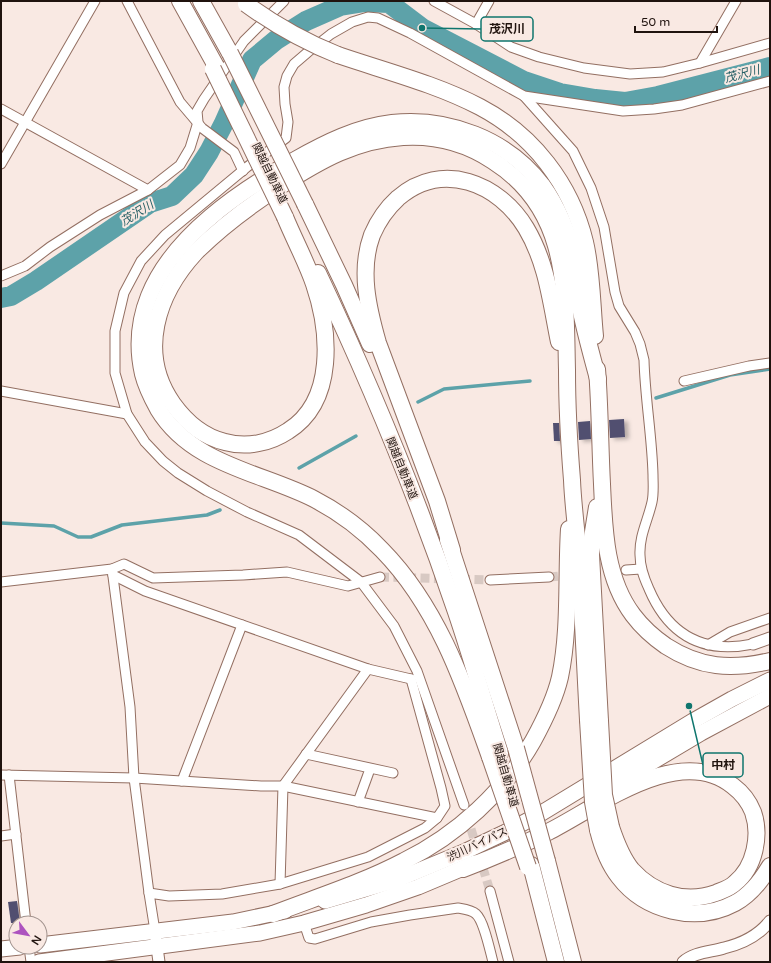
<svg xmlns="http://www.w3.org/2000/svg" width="771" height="963" font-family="'Varela Round','Noto Sans JP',sans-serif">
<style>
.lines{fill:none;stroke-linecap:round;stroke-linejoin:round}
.stream{stroke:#5da2a9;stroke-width:3.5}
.river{stroke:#5da2a9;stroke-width:20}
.building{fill:#51506f;filter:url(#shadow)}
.minor-tunnel{stroke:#d8c9c3;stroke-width:9;stroke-dasharray:9 4.5;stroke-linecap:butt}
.minor-casing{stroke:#936f62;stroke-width:11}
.tertiary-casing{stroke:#936f62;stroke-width:13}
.trunk-casing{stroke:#936f62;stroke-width:17}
.motorway-casing{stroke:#936f62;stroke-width:18}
.minor{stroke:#fff;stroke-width:9}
.tertiary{stroke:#fff;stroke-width:11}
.trunk{stroke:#fff;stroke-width:15}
.motorway{stroke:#fff;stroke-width:16}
.motorway-bridge-casing{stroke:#936f62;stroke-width:18;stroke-linecap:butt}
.motorway-bridge{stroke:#fff;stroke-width:16}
.labels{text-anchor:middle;stroke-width:4;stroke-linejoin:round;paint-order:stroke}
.street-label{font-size:11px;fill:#20130e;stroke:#f9e9e3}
.water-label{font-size:12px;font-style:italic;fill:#255f65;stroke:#f9e9e3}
.leader{fill:none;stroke:#0f766e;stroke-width:1.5}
.callout-dot{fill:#0f766e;stroke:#f9e9e3;stroke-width:1.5}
.callout{fill:#f9e9e3;stroke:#0f766e;stroke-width:1.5}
.callout-label{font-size:12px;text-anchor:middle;font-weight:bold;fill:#20130e}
</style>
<defs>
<filter id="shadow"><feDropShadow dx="4" dy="2" stdDeviation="2" flood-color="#0004"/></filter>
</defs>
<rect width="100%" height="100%" fill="#f9e9e3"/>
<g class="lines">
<g class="stream">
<path d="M656 398 730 375 770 369"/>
<path d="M418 402 444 389 530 381"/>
<path d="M299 468 356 436"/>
<path d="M1 523 54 526 78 537H91L122 525 207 515 220 510"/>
</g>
<path class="river" d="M1 298 11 296 36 281 150 203 172 196 194 175 209 152 224 123 252 60 276 40 306 21 340 6 365 2 389 3 422 28 524 81 560 93 595 99 625 102 658 96 770 67"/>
</g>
<g class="building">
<path d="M624 419 625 437 610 438 609 420Z"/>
<path d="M590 421 591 439 579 440 578 422Z"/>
<path d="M553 423H559L560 441H554Z"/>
<path d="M17 901 20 923H11L8 902Z"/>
</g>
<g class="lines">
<g class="minor-tunnel">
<path d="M380 577 490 580"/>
<path d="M549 577 571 575"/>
<path d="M467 816 490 891"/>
</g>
<g class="minor-casing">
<g id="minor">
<path d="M127 1 180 102 202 128 234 152 243 171"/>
<path d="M434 1 476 24 511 47 539 57 584 68 630 74 663 72 700 63 770 43"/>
<path d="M476 24 489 1"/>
<path d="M700 63 736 1"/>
<path d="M524 96 573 151 591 188 604 227 615 292 619 306 635 332 640 344 644 360C645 398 652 436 653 475 653 483 654 493 652 502 648 520 639 536 640 555 640 568 644 578 649 589 669 636 704 654 753 644"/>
<path d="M1 109 148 190"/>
<path d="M1 164 95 1"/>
<path d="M1 276 25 266 50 247 100 215 148 190 180 165 190 148 198 122 197 111 204 99 244 41 284 1"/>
<path d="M684 381 749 366 770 363"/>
<path d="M1 391 127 414"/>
<path d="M112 569 130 707 134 778 149 893"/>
<path d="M626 570 641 569"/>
<path d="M113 575 145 591 368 669 411 679"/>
<path d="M490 580 549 577"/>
<path d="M1 582 112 569 124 564 153 578 243 575 287 572 348 586 380 577"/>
<path d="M708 645 730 632 770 618"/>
<path d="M306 754 393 773"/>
<path d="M1 775 134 778 261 786H283L437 818"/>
<path d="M9 775 26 923"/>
<path d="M182 781 242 625"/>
<path d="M358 802 370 769"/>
<path d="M464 805 417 671 394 626 361 582 299 535 247 512 207 491 178 473 163 461 145 442 127 414 115 373V331L124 293 141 261 165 235 247 167 286 138 288 122 285 104 284 87 287 76 294 64 308 52 331 34 352 22 368 17 378 18 410 33 524 96 623 111 654 109 682 105 770 81"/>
<path d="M1 836 16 834"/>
<path d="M280 884 283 786 368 669"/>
<path d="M490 891 509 962"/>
<path d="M304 923 309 938 315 939 371 922 410 915 458 908C464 909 472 910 476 914 484 921 490 951 493 962"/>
<path d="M155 931 149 893 169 896 222 894 280 884 368 857 425 828 437 818 445 806 441 788 411 679"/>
<path d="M29 947 31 962"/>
</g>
</g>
<g class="tertiary-casing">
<g id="tertiary">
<path d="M753 644 770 638"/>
<path d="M156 940 159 962"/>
<path d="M683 962C694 952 711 952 724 948 741 944 759 935 770 921"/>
</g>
</g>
<g class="trunk-casing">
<g id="trunk">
<path d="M595 796 701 733 770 696"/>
<path d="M325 901 396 880 466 851 506 832 540 814 693 721 732 699 770 680"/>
<path d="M40 945 233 922 285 911"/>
<path d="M1 949 20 947"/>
<path d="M39 962 260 933 304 923 366 905 418 887 475 863"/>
</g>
</g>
<g class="motorway-casing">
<g id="motorway">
<path d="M180 1 217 68"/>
<path d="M201 1 230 53"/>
<path d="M338 55C385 71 436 84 480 107 533 135 571 184 585 242 592 271 592 306 595 336"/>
<path d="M305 204 344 285 370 344"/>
<path d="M285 217C294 239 306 261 314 284 330 331 336 401 288 431 270 443 247 448 225 442 204 437 186 422 173 404 137 353 157 294 196 252 222 226 252 204 282 185 321 160 356 140 403 137 436 135 466 143 493 161 570 210 565 290 567 370 567 407 569 443 572 480 573 506 577 533 579 560 583 613 585 667 588 720"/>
<path d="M318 273C370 383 417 496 456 612 472 659 485 706 500 753"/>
<path d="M597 369C600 407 600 446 602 484 604 528 605 578 633 615 642 627 653 637 666 646 700 668 731 670 770 661"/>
<path d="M597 507 592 538 591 555 600 721"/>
<path d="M448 540 516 748"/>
<path d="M452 550 437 501 378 343C368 308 359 270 372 235 378 221 387 208 398 198 442 160 499 183 526 228 547 263 551 303 559 342"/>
<path d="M490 757C464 684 438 607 382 550 363 530 339 512 314 499 261 472 192 465 158 409 152 398 146 386 143 374 137 348 139 321 149 296 173 236 240 191 295 160 325 143 357 127 392 123 448 117 507 139 542 185 560 210 571 240 576 270 577 281 578 291 579 302 584 328 591 353 598 379"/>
<path d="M598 830C602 846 608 863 619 877 645 911 696 924 735 903 750 895 761 881 770 866"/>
<path d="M547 861 573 962"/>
<path d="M531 865 556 962"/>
<path d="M463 869C492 858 520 846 548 832 598 807 679 742 733 786 741 792 749 802 753 812 761 835 755 867 735 883 730 888 723 890 716 893 685 904 654 894 632 870 622 858 616 842 611 827"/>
<path d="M273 914C317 897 362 883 404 861 457 835 504 792 533 741 544 721 555 699 560 677 570 629 566 578 569 529"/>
</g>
</g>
<use href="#minor" class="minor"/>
<use href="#tertiary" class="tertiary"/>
<use href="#trunk" class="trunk"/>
<use href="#motorway" class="motorway"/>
<g class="motorway-bridge-casing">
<g id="motorway-bridge">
<path d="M246 4C275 25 305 42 338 55"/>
<path d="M230 53 305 204"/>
<path d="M213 69 285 217"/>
<path d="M588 720 593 802 598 830"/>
<path d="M600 721 604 795 611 827"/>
<path d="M516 748 547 861"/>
<path d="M490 757 528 867"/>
</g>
</g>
<use href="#motorway-bridge" class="motorway-bridge"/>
</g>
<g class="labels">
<g class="street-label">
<text transform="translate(270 173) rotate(64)" y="4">関越自動車道</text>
<text transform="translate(402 468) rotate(68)" y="4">関越自動車道</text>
<text transform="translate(506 775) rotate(74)" y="4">関越自動車道</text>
<text transform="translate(477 844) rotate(-25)" y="4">渋川バイパス</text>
</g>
<g class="water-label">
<text transform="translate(742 74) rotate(-15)" y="4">茂沢川</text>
<text transform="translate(137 213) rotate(-32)" y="4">茂沢川</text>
</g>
</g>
<path class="leader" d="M422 28L481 29M689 706L703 765"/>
<g class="callout-dot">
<circle cx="422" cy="28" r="4"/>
<circle cx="689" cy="706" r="4"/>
</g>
<g class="callout">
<rect x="481" y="17" width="52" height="24" rx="4"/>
<rect x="703" y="753" width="40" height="24" rx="4"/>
</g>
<g class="callout-label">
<text x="507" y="33">茂沢川</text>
<text x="723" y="769">中村</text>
</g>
<rect width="771" height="963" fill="none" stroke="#20130e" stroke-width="4"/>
<g transform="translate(28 935) rotate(122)"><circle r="19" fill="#f9e9e3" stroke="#a2938e"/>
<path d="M0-3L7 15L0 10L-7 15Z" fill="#ad53bf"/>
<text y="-6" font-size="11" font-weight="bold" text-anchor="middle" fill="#20130e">N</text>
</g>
<path d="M635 26v6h82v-6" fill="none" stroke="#20130e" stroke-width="2"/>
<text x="641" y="26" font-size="12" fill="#20130e" stroke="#f9e9e3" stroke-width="3" paint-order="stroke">50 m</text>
</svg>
